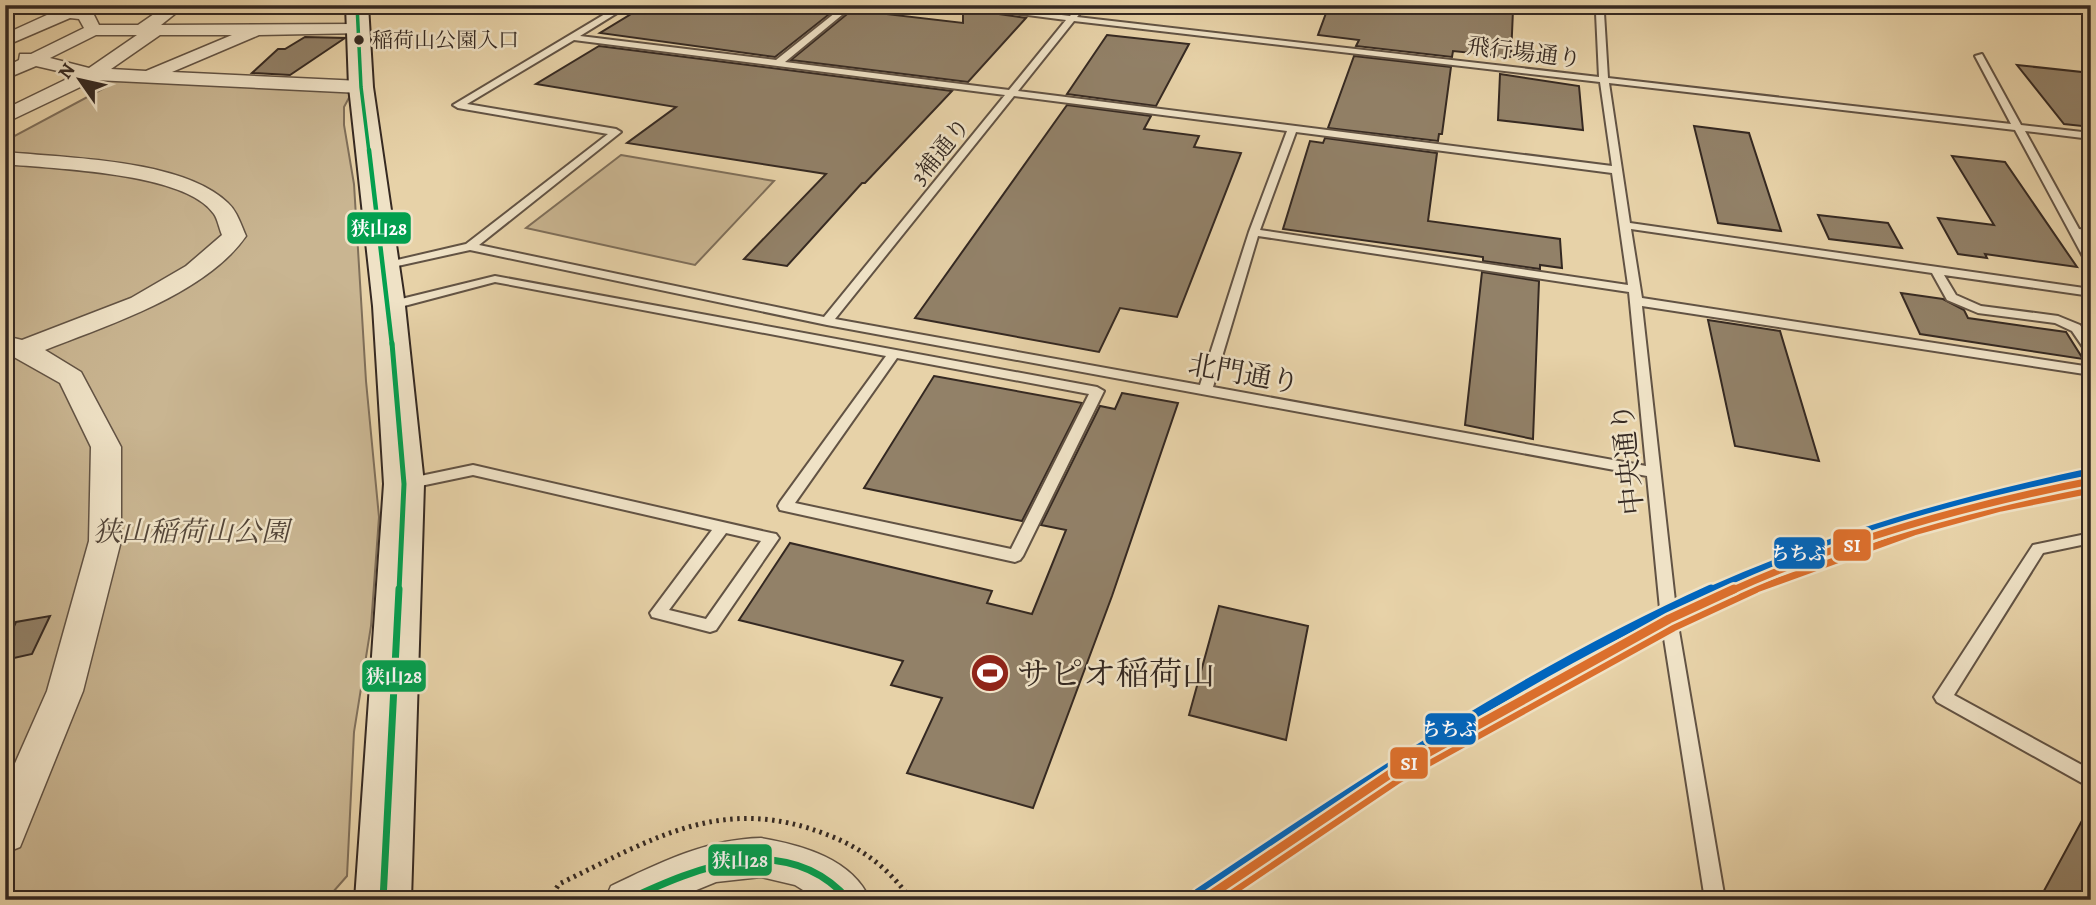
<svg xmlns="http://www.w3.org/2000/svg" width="2096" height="905" font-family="Alegreya,'Noto Serif JP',serif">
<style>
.green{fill:#c9b591;stroke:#7f6f5a;stroke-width:2}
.building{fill:#928168;stroke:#352922;stroke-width:2}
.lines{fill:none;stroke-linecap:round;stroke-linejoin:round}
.lane-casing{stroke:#625344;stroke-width:4}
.street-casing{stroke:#625344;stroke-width:3}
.secondary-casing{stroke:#352922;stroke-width:4}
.path{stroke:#352922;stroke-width:5;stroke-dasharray:2.5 4.5;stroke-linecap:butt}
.lane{fill:#efe2c6;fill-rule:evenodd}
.street{fill:#efe2c6;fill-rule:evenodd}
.secondary{fill:#efe2c6;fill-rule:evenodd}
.bus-1-far3-casing{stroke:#efe2c6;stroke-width:7}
.bus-1-far2-casing{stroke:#efe2c6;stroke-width:9}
.bus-1-far1-casing{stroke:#efe2c6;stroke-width:10}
.bus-1-casing{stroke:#efe2c6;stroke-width:12}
.bus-1-far3{stroke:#03a04f;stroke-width:3.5}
.bus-1-far2{stroke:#03a04f;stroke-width:4.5}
.bus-1-far1{stroke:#03a04f;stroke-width:5}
.bus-1{stroke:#03a04f;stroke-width:7}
.rail-1-far1-casing{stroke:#efe2c6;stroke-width:12}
.rail-1-casing{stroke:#efe2c6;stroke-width:14}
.rail-2-far1-casing{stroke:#efe2c6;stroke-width:12}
.rail-2-casing{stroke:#efe2c6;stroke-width:14}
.rail-1-far1{stroke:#db6f2c;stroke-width:7}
.rail-1{stroke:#db6f2c;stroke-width:9}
.rail-2-far1{stroke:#0065bd;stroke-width:7}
.rail-2{stroke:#0065bd;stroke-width:9}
.metro-1-far1-casing{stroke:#efe2c6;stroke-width:12}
.metro-1-casing{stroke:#efe2c6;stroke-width:14}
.metro-1-far1{stroke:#db6f2c;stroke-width:7}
.metro-1{stroke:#db6f2c;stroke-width:9}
.bus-dot{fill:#352922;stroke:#efe2c6;stroke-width:2.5}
.labels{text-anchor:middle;stroke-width:5;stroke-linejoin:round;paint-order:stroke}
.far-bus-label{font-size:21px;fill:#352922;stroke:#efe2c6;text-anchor:start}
.far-street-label{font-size:23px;fill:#352922;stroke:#efe2c6}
.street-label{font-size:28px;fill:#352922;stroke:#efe2c6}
.park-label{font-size:28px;font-style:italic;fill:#534538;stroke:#efe2c6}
.near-poi-label{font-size:33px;fill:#352922;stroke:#efe2c6;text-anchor:start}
.line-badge{stroke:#efe2c6;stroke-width:2.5}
.badge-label{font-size:19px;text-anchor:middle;font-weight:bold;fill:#fff}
</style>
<rect width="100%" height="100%" fill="#e7d2a8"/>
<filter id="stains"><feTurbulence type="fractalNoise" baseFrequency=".00286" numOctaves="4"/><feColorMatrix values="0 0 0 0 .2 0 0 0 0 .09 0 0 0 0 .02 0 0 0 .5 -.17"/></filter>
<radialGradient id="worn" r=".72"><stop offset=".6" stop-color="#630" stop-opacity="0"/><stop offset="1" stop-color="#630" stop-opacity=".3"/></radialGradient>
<g class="green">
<path d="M100 77 342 90 351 94 344 107V125L354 184 366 381 379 517 371 626 354 732 347 876 326 900H5V141L108 86 80 82Z"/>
<path d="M621 155 774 181 695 265 526 228Z"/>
</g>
<g class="building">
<path d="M646 5H815L837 8 775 57 600 33Z"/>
<path d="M1329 5H1467L1513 10 1511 57 1453 51 1452 57 1356 46 1359 40 1318 35Z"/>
<path d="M963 9 1026 18 968 82 791 60 852 10 963 23Z"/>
<path d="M1107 35 1189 44 1156 106 1067 94Z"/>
<path d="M305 37 345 38 290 75 252 73 278 49H285Z"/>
<path d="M599 46 952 91 865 183H862L787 266 744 259 826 174 627 143 676 107 536 84Z"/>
<path d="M1354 56 1451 67 1442 134H1439L1438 141 1328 128Z"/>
<path d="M2017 65 2091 73V127L2064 124Z"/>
<path d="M1500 74 1579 86 1583 130 1498 120Z"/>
<path d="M1067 105 1151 116 1144 129 1199 136 1194 147 1241 153 1177 317 1120 308 1099 352 915 318Z"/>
<path d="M1694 126 1749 133 1781 231 1718 223Z"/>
<path d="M1325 138 1437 153 1428 221 1560 239 1562 268 1540 265V269L1483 261V257L1283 229 1310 141 1323 143Z"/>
<path d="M1952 156 2005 162 2077 267 1985 254 1987 258 1958 254 1938 218 1994 225Z"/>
<path d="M1818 215 1888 223 1902 248 1829 239Z"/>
<path d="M1482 272 1539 281 1533 439 1465 425Z"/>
<path d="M1901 293 1943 299 1964 310 1968 318 2066 332 2083 359 1920 334Z"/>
<path d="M1708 320 1780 331 1819 461 1735 446Z"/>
<path d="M934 376 1082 403 1022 521 864 488Z"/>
<path d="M1122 393 1178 403 1112 596 1033 808 907 773 942 698 891 685 903 661 739 620 790 543 992 591 987 603 1032 614 1066 530 1041 525 1100 406 1115 409Z"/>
<path d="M1219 606 1308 626 1286 740 1189 715Z"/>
<path d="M50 616 32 654 5 660V646L16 622Z"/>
<path d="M2091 804V900H2039Z"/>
</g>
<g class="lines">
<g class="lane-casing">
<g id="lane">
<path d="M620 5H630L580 36 776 60 845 5H854L785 62 1009 90 1066 20 949 5H975L1070 16 1079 5H1087L1077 17 1599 77 1596 13 1600 11 1604 13 1608 78 2011 124 1975 56 1982 54 2021 125 2091 133V139L2025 131 2079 229 2091 231V237L2083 236 2091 251V265L2087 264 2015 130 1609 83 1630 223 2091 289V296L1944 275 1956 295 1981 306 2058 316 2080 325 2091 341V354L2087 353 2072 331 2055 323 1978 313 1947 300 1932 273 1631 229 1642 298 2091 367V375L1642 306 1677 619 1725 900H1705L1661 619 1647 476 827 325 470 250 384 269 380 268V264L466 244 608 134 458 108 453 105ZM1074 21 1600 82 1612 166 1018 91ZM574 40 1005 95 824 317 479 245 621 132 616 129 467 104ZM1014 96 1287 131 1249 232 1200 385 835 319ZM1296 132 1612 173 1628 285 1260 230ZM1258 236 1629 292 1646 466 1213 387Z"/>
<path d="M495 276 1097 387 1104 391 1023 556 1020 560 1015 562 780 510 778 506 780 502 886 356 495 282 389 310 383 306 385 303ZM897 358 1089 394 1011 549 795 503Z"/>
<path d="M473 465 771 533 776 534 779 538 716 630 710 632 652 617 650 613 712 530 473 475 406 489 399 484 406 479ZM726 533 761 541 706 619 669 610Z"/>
<path d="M2091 533V543L2043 553 1954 695 2091 770V788L1937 702 1934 697 2033 545Z"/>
</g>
</g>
<g class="street-casing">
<g id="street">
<path d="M11 5C38 5 65 5 92 11L99 25H138L167 5H186L161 25 357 24 366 29 363 33 259 35 172 72 361 81 370 87 361 93 95 80 5 123V109L75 75 36 66 5 79V67L19 60 20 54H31L84 28 79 19 70 18 5 46V34L49 14 19 10ZM96 35H137L89 68 50 58ZM160 35H232L146 71 111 69Z"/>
<path d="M5 152C66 158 183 159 228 203 237 211 241 225 246 236 206 294 108 325 45 350L81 372 121 447V541L83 691 20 847 5 853V786L47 691 89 541 91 447 60 383 5 352V336L22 340 131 298 186 266 222 235C219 228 218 220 214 214 186 172 53 169 5 164Z"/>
<path d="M761 838C802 845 853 859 870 900H819L795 885 761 877 716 882 672 900H605L611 886C659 863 707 839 761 838Z"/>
</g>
</g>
<g class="secondary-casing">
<path id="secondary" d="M346 5H368L373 87 405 306 424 484 411 900H355L384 484 373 306 349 87Z"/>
</g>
<path class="path" d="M549 900 559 884C653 839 722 793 828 835 862 848 890 869 911 900"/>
<use href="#lane" class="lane"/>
<use href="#street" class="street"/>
<use href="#secondary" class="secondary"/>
<g class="bus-1-far3-casing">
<path id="bus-1-far3" d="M357 5 361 87 369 152"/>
</g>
<g class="bus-1-far2-casing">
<path id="bus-1-far2" d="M369 150 392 345"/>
</g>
<g class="bus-1-far1-casing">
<path id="bus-1-far1" d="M392 343 404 484 399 591"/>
</g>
<g class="bus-1-casing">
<g id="bus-1">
<path d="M383 900 399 589"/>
<path d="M627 900C698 867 786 829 849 900"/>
</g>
</g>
<use href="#bus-1-far3" class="bus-1-far3"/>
<use href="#bus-1-far2" class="bus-1-far2"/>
<use href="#bus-1-far1" class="bus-1-far1"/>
<use href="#bus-1" class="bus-1"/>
<g class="rail-1-far1-casing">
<path id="rail-1-far1" d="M1751 591 1914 532 2001 508 2091 490"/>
</g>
<g class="rail-1-casing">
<path id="rail-1" d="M1219 900 1398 779 1673 627 1755 589"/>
</g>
<g class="rail-2-far1-casing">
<path id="rail-2-far1" d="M1708 591C1830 536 1958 500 2089 472"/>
</g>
<g class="rail-2-casing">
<path id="rail-2" d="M1198 893C1363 782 1530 671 1711 589"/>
</g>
<use href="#rail-1-far1" class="rail-1-far1"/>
<use href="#rail-1" class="rail-1"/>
<use href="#rail-2-far1" class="rail-2-far1"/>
<use href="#rail-2" class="rail-2"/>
<g class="metro-1-far1-casing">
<path id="metro-1-far1" d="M1731 591C1845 539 1968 505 2091 481"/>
</g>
<g class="metro-1-casing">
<path id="metro-1" d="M1203 900 1393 772 1669 619 1734 589"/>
</g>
<use href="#metro-1-far1" class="metro-1-far1"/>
<use href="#metro-1" class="metro-1"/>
</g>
<defs>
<g id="stadium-disc" transform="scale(2.0125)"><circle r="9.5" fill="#8f2418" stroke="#efe2c6"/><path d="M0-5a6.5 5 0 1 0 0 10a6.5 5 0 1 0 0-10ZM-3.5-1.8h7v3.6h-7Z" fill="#fff"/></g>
</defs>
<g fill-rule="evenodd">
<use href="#stadium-disc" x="990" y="673"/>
</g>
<circle class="bus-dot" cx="359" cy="40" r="6"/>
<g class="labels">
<g class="far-bus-label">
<text x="372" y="47">稲荷山公園入口</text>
</g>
<g class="far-street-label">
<text transform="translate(1524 52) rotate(7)" y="8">飛行場通り</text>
<text transform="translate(940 151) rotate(-51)" y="8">3補通り</text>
</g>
<g class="street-label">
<text transform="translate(1244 373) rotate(10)" y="10">北門通り</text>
<text transform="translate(1627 459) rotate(-96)" y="10">中央通り</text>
</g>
<g class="park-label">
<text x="191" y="541">狭山稲荷山公園</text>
</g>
<g class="near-poi-label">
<text x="1017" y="685">サピオ稲荷山</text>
</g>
</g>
<g class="line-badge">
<rect x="346" y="211" width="66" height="34" rx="7" fill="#03a04f"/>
<rect x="1832" y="528" width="40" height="34" rx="7" fill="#db6f2c"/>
<rect x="1773" y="536" width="53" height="34" rx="7" fill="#0065bd"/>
<rect x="361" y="659" width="66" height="34" rx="7" fill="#03a04f"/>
<rect x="1424" y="712" width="53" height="34" rx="7" fill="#0065bd"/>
<rect x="1389" y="746" width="40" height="34" rx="7" fill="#db6f2c"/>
<rect x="707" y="843" width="66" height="34" rx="7" fill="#03a04f"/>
</g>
<g class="badge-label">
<text x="379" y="235">狭山28</text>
<text x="1852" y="552">SI</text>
<text x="1799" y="560">ちちぶ</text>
<text x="394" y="683">狭山28</text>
<text x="1450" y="736">ちちぶ</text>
<text x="1409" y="770">SI</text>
<text x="740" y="867">狭山28</text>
</g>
<rect width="2096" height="905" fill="none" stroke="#e7d2a8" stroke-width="28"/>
<rect x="7" y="7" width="2082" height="891" fill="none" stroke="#352922" stroke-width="3.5"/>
<rect x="14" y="14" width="2068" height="877" fill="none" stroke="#352922" stroke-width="2"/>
<g transform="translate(80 80) rotate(304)" stroke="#efe2c6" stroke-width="5" paint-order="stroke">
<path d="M0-5L12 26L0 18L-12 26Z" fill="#352922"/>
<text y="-10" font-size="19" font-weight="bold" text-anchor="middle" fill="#352922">N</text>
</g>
<rect width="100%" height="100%" filter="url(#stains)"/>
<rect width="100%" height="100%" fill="url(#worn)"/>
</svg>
